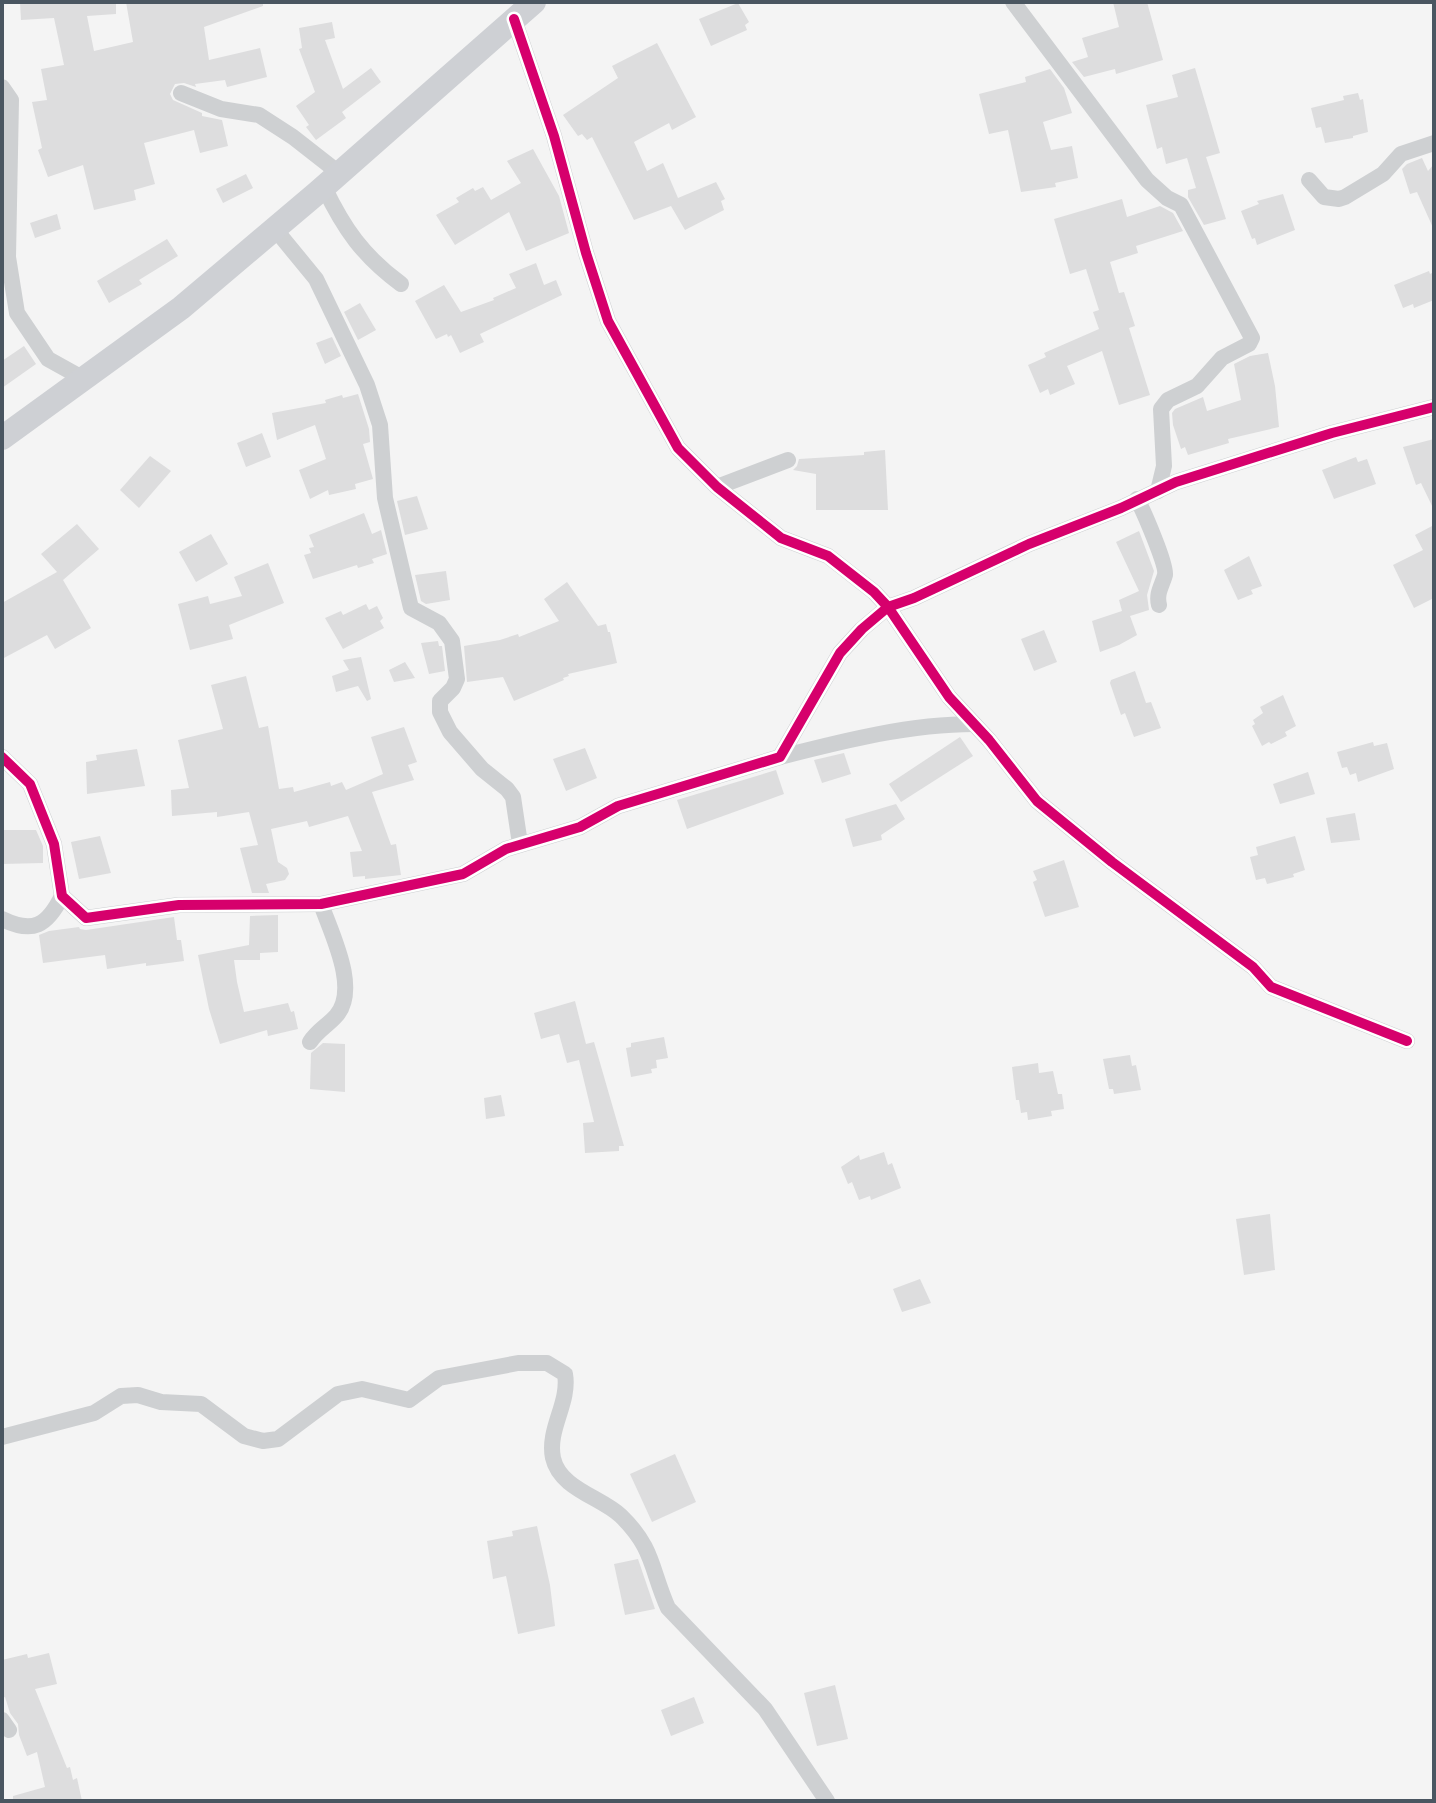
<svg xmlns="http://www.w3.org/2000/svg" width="1436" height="1803" font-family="Karla,sans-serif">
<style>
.building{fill:#ddddde}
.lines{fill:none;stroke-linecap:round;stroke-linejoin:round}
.street{stroke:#ced0d2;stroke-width:16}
.secondary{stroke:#ced0d4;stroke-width:24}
.cycleway-casing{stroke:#fff;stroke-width:15}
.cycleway{stroke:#d6006c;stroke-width:10}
</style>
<rect width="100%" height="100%" fill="#f4f4f4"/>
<g class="building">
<path d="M20 2H116V14L87 16 94 51 133 42 126 2H263V6L204 27 209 60 260 48 267 77 227 87 225 80 195 84 196 87 184 83 175 84 170 94 173 100 202 113V116L222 120 228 146 200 153 194 130 144 143 155 184 134 190 136 200 94 210 83 165 48 177 38 150 42 148 32 102 47 100 41 69 64 65 54 18 21 20Z"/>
<path d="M1113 2H1147L1163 60 1116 74 1115 69 1084 77 1072 62 1088 57 1082 38 1119 27Z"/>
<path d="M738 3 749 22 745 25 747 30 711 46 699 19Z"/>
<path d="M332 22 335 38 325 40 343 89 371 68 381 82 342 112 346 118 316 140 306 127 309 125 296 106 315 92 299 49 302 48 299 28Z"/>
<path d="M657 43 696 117 672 130 669 123 634 142 647 171 663 163 678 198 716 182 725 199 721 201 724 210 685 230 671 206 634 220 592 137 587 140 582 134 578 136 563 115 618 78 612 66Z"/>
<path d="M1195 68 1220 153 1206 157 1226 219 1204 225 1188 197V190L1196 188 1187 158 1166 164 1162 147 1157 149 1146 105 1178 97 1172 75Z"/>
<path d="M1050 69 1064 88 1072 113 1043 122 1051 150 1072 146 1078 178 1055 183 1056 187 1021 192 1008 130 989 134 979 94 1026 82 1025 77Z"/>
<path d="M1358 93 1360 100 1363 99 1368 132 1353 136V138L1325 143 1321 127 1316 128 1311 108 1344 100 1343 96Z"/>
<path d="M533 149 559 196 569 233 526 251 509 212 455 245 436 215 459 202 456 198 473 188 475 191 483 187 491 200 521 183 507 161Z"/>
<path d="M1422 158 1428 171 1434 164V230L1417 192 1410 194 1402 169 1407 164Z"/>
<path d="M246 174 253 188 223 203 216 189Z"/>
<path d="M1283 194 1295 230 1257 245 1255 238 1252 239 1241 211 1259 204 1257 201Z"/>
<path d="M1122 199 1127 217 1160 206 1173 213 1183 231 1136 246 1138 253 1110 262 1119 293 1124 292 1135 326 1129 328 1150 395 1119 405 1102 351 1067 366 1075 384 1050 395 1048 389 1040 393 1028 365 1046 357 1044 353 1099 329 1093 312 1099 310 1086 269 1070 274 1054 219Z"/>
<path d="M57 214 61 229 35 238 30 223Z"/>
<path d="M167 239 178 256 139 280 142 284 109 303 97 281Z"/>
<path d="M536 263 544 285 556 280 562 295 480 334 484 342 460 353 451 335 448 337 447 334 436 339 415 301 444 285 461 312 494 300 493 298 516 288 509 274Z"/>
<path d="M1429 271 1430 274 1434 272V300L1414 308 1413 304 1403 308 1394 285Z"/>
<path d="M360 303 376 330 358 340 344 312Z"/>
<path d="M332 337 341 356 325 364 316 343Z"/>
<path d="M24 346 36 364 2 388V361Z"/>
<path d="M1268 353 1275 386 1279 427 1228 439 1229 443 1188 455 1185 447 1181 449 1173 425 1172 413 1175 409 1203 397 1207 411 1241 400 1234 364 1250 356Z"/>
<path d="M358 394 369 429 370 442 363 444 373 479 355 484 356 489 329 495 328 490 310 499 299 470 326 459 315 425 277 440 272 413 326 403 325 400 342 395 343 398Z"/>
<path d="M262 433 271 457 246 467 237 443Z"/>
<path d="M1434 439V510L1421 483 1416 485 1403 447Z"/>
<path d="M885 450 888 510H816V474L793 470 797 466 799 459 864 455V452Z"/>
<path d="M150 456 171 471 139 508 120 490Z"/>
<path d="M1356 457 1358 462 1367 459 1376 484 1334 499 1322 470Z"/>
<path d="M417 496 428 529 405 535 397 501Z"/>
<path d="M364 513 372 534 381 530 387 554 372 559 374 563 358 568 357 565 313 579 304 555 311 553 309 548 314 547 309 535Z"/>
<path d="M77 524 99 549 63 580 91 628 55 649 47 635 2 659V603L57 572 41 554Z"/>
<path d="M1434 525V598L1414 608 1393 565 1423 550 1415 535Z"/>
<path d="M1139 531 1154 571 1147 595 1149 610 1130 616 1137 635 1119 645 1100 652 1092 621 1122 611 1119 600 1139 591 1116 542Z"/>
<path d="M211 534 228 564 196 582 179 552Z"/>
<path d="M1249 556 1262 586 1251 590 1253 594 1238 600 1224 570Z"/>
<path d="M268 563 284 603 229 625 233 639 190 650 178 604 208 596 210 604 242 596 234 577Z"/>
<path d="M446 571 450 600 426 604 421 601 415 575Z"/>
<path d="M567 582 598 626 606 624 608 632H610L617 663 568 674 569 676 563 678 564 680 514 701 503 677 467 682 464 646 500 640 518 634 519 637 559 621 544 599Z"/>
<path d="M366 604 369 610 377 606 383 618 380 621 384 628 343 649 325 618 341 611 343 615Z"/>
<path d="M1044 630 1057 662 1034 671 1021 639Z"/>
<path d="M438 641 439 646H442L445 671 429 674 421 643Z"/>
<path d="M361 657 371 699 367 701 358 686 336 692 332 676 349 670 343 660Z"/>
<path d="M405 662 415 678 394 682 389 670Z"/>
<path d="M1135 671 1146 703 1151 702 1161 728 1134 737 1125 713 1121 715 1110 683 1111 680Z"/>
<path d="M246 676 259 728 268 726 279 789 293 787 294 792 330 782 331 786 342 782 346 790 383 774 371 737 404 727 417 762 408 765 414 780 372 792 391 845 396 844 401 875 365 879V876L353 877 350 852 362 851 348 816 309 827 307 821 271 829 278 862 287 868 289 874 285 880 266 884 269 893H252L240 848 258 845 249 812 217 817V812L172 816 171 790 189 788 178 740 223 729 211 685Z"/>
<path d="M1283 695 1296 726 1285 732 1287 736 1271 744 1269 742 1262 746 1252 726 1255 724 1253 720 1263 713 1260 707Z"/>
<path d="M960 737 973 756 901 802 889 784Z"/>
<path d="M1373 742 1374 746 1387 743 1394 769 1358 782 1356 773 1350 775 1347 767 1342 768 1337 752Z"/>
<path d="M585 748 597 778 566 791 553 759Z"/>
<path d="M137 749 145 786 87 794 86 762 97 760 96 755Z"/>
<path d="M844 753 851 774 822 783 814 760Z"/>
<path d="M776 770 784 794 687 829 677 800Z"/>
<path d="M1308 772 1315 794 1280 804 1273 784Z"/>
<path d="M896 804 905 819 881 835 882 840 853 847 845 819Z"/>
<path d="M1355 813 1360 840 1331 843 1326 818Z"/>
<path d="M2 830H36L43 846V863L2 864Z"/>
<path d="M100 836 111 873 79 879 71 842Z"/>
<path d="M1295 836 1305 870 1293 874 1294 877 1267 884 1265 878 1256 880 1250 857 1258 855 1256 847Z"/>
<path d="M1064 860 1079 907 1045 917 1033 882 1037 880 1033 871Z"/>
<path d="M278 915V952L260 953V960H234L237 982 244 1012 288 1003 291 1012 294 1011 298 1029 268 1036 267 1030 220 1044 209 1009 198 955 249 945 250 916Z"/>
<path d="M174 917 177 940H181L184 961 146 966V963L107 969 105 955 43 963 39 935 49 931 79 927 80 929 86 930Z"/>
<path d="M575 1001 586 1044 594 1042 624 1146H619V1151L585 1153 583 1123 594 1122 579 1060 567 1063 559 1034 541 1039 534 1013Z"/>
<path d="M664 1037 668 1058 656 1060 657 1068 651 1069 652 1073 631 1077 626 1048 631 1047V1043Z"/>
<path d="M323 1043 345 1044V1092L310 1089 311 1053Z"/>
<path d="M1130 1055 1132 1066 1136 1065 1141 1090 1114 1094 1113 1089H1109L1103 1059Z"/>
<path d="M1038 1063 1039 1073 1053 1071 1058 1094H1062L1064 1109 1051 1111 1052 1116 1028 1120 1027 1112 1021 1113 1019 1100H1016L1012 1067Z"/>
<path d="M501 1095 505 1116 486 1119 484 1098Z"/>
<path d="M884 1152 888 1165 892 1163 901 1188 871 1200 870 1196 859 1200 852 1182 848 1184 841 1167 859 1155 860 1160Z"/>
<path d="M1270 1214 1275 1270 1244 1275 1236 1219Z"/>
<path d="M920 1279 931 1303 902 1312 893 1289Z"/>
<path d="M675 1454 696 1502 652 1522 630 1474Z"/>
<path d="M537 1526 550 1585 555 1626 518 1634 506 1576 493 1579 487 1541 513 1536 512 1531Z"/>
<path d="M638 1559 655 1609 625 1615 614 1564Z"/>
<path d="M49 1653 57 1684 35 1689 67 1768 70 1767 73 1780 77 1778 82 1801H13V1796L45 1787 37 1752 27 1756 19 1735 18 1724 10 1713 5 1697 2 1698V1660L27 1654 28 1658Z"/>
<path d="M835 1685 848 1739 817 1746 804 1693Z"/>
<path d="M694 1697 704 1723 671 1736 661 1710Z"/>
</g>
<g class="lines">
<g class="street">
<path d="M1013 2 1147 180 1167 198 1181 205 1252 338 1249 344 1222 358 1197 386 1168 400 1161 409 1164 466 1158 491"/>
<path d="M514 19 554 136 586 253 608 321 678 448 717 487 781 538 828 556 874 592 888 607 949 697 989 740 1037 801 1112 862 1253 967 1271 987 1407 1041"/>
<path d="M2 87 11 100 8 257 17 313 48 359 84 379"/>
<path d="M181 93 221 109 259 115 293 137 339 173"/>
<path d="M1309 180 1324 197 1339 199 1345 197 1383 174 1401 154 1434 143"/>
<path d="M324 187C344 229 363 256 401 284"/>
<path d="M275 229 316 279 367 385 380 425 385 498 411 608 439 623 452 641 457 679 453 688 440 701V712L450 732 482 769 507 789 513 797 520 844"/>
<path d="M717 487 788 460"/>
<path d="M1137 499C1143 510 1167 565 1165 575 1162 586 1156 593 1159 605"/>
<path d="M2 757 30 784 54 844 62 896 86 918 179 905 321 904 463 874 506 849 580 827 618 806 780 757 840 653 862 629 888 607 914 598 1029 544 1121 508 1176 482 1332 433 1434 407"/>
<path d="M780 757C843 741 909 724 974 724"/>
<path d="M2 919C33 934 47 926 62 896"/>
<path d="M310 1042C317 1031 327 1026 336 1016 360 989 331 933 321 904"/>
<path d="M2 1437 94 1413 121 1396 138 1395 161 1402 201 1404 244 1436 263 1441 278 1439 338 1394 362 1389 409 1400 439 1378 518 1363H547L565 1374C570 1403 547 1429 553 1458 560 1489 601 1497 621 1516 654 1548 651 1570 668 1608L765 1709 827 1801"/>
<path d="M2 1720 9 1730"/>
</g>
<path class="secondary" d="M2 438 181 308 317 193 534 2"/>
<g class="cycleway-casing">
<g id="cycleway">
<path d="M514 19 554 136 586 253 608 321 678 448 717 487 781 538 828 556 874 592 888 607 949 697 989 740 1037 801 1112 862 1253 967 1271 987 1407 1041"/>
<path d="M2 757 30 784 54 844 62 896 86 918 179 905 321 904 463 874 506 849 580 827 618 806 780 757 840 653 862 629 888 607 914 598 1029 544 1121 508 1176 482 1332 433 1434 407"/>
</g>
</g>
<use href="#cycleway" class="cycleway"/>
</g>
<rect width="1436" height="1803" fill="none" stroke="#4a5661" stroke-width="8"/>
</svg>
